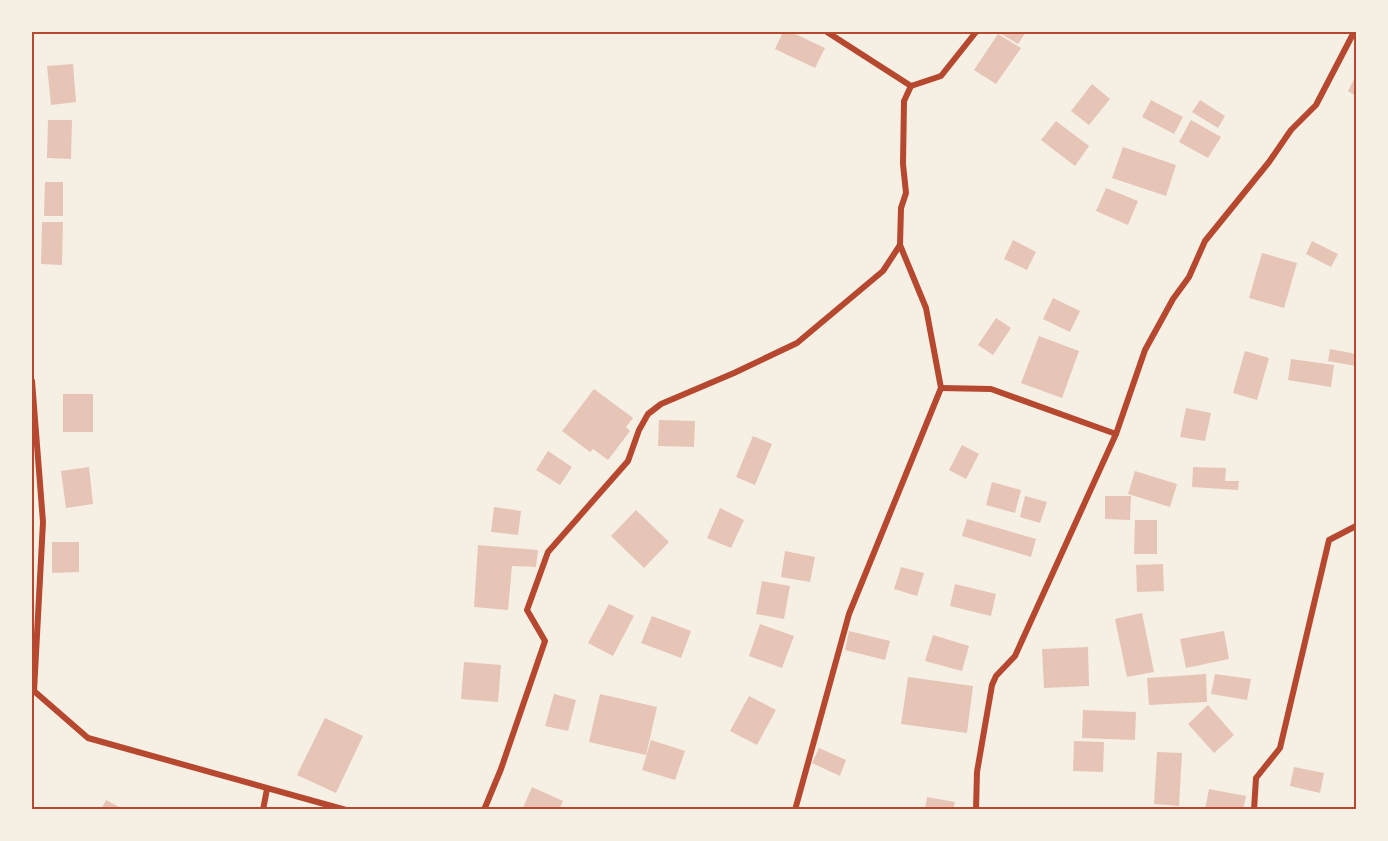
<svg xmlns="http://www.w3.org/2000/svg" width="1388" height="841" font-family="Inter,sans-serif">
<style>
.building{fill:#e6c5b7}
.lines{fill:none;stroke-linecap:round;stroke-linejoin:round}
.minor{stroke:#b5482f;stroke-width:6}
.neatline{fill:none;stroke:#b5482f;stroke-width:2}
</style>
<rect width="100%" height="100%" fill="#f6efe4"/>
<g class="building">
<path d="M783 32H791L825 48 815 68 775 49Z"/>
<path d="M998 32H1026L1018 44Z"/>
<path d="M998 34 1021 48 996 84 974 70Z"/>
<path d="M73 64 76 102 51 105 47 66Z"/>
<path d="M1356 75V96L1348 91Z"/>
<path d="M1092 84 1110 99 1089 125 1071 111Z"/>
<path d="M1151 100 1183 117 1174 134 1142 117Z"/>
<path d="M1200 100 1225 116 1218 128 1192 112Z"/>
<path d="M48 120H72L71 159 47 158Z"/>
<path d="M1191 120 1221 137 1208 158 1179 142Z"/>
<path d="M1056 121 1089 146 1075 166 1041 140Z"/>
<path d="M1123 147 1176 165 1166 196 1112 178Z"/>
<path d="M45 182H63V216H44Z"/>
<path d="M1106 188 1138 201 1128 225 1096 211Z"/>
<path d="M42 222H63L62 265 41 264Z"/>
<path d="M1013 240 1036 252 1027 270 1004 259Z"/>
<path d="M1312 241 1338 254 1331 267 1306 254Z"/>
<path d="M1262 253 1297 263 1284 308 1249 298Z"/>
<path d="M1053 298 1080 311 1070 332 1043 319Z"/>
<path d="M996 318 1011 328 993 355 978 345Z"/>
<path d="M1039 336 1079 351 1062 398 1021 383Z"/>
<path d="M1330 349 1356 354V366L1328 361Z"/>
<path d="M1245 351 1269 358 1257 400 1233 393Z"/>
<path d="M1291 359 1334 365 1331 387 1288 380Z"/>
<path d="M594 389 633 418 626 427 630 431 608 460 593 449 590 452 562 431Z"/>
<rect x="63" y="394" width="30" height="38"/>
<path d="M1186 408 1211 413 1205 441 1180 437Z"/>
<path d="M659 420 695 421 694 447 658 446Z"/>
<path d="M753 436 772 444 755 485 736 477Z"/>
<path d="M962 445 979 454 966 479 949 470Z"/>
<path d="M548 451 572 467 560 485 536 470Z"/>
<path d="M89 467 93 504 66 508 61 471Z"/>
<path d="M1193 467 1226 468 1225 481H1239L1238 490 1192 487Z"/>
<path d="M1135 471 1177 484 1170 507 1128 494Z"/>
<path d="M992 482 1021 490 1015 513 986 505Z"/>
<path d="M1025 496 1047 502 1040 523 1020 517Z"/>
<path d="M1105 496H1131L1130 520 1105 519Z"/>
<path d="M494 507 521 511 518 535 491 532Z"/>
<path d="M720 508 744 520 731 548 707 538Z"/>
<path d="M636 510 669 542 644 568 611 536Z"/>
<path d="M967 519 1036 539 1031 557 962 536Z"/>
<path d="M1135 520H1157V554H1134Z"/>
<path d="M52 542H79V572L52 573Z"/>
<path d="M478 545 538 550 536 567 512 566 508 610 474 607Z"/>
<path d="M785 551 815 557 810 582 781 577Z"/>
<path d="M1163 564 1164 591 1137 592 1136 565Z"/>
<path d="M901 567 924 573 917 596 894 589Z"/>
<path d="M762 581 790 586 784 619 756 614Z"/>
<path d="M955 584 996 594 991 616 950 606Z"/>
<path d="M609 604 634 616 613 656 588 643Z"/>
<path d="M1142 613 1154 672 1127 677 1115 619Z"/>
<path d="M652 616 691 631 681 658 641 643Z"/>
<path d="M760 624 794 636 782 668 749 656Z"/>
<path d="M849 631 890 641 885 660 845 650Z"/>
<path d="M1224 631 1229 659 1186 668 1180 639Z"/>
<path d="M933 635 969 646 962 671 925 661Z"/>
<path d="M1088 647 1089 686 1044 688 1042 649Z"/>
<path d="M464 662 501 665 498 702 461 699Z"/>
<path d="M1206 674 1207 702 1149 705 1147 678Z"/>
<path d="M1215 674 1251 679 1247 700 1211 694Z"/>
<path d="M908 677 973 686 967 733 901 724Z"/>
<path d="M554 694 576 700 568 731 545 726Z"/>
<path d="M600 694 657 707 646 755 589 742Z"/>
<path d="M749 696 776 710 757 745 730 731Z"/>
<path d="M1208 705 1234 735 1214 753 1188 724Z"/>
<path d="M1083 710 1136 712 1135 740 1082 738Z"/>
<path d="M325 718 363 736 336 793 297 775Z"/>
<path d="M651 740 685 751 675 780 642 770Z"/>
<path d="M1074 741 1104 742 1103 772 1073 771Z"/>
<path d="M819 748 846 760 840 776 812 763Z"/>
<path d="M1157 752 1182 753 1179 806 1154 804Z"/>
<path d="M1294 767 1324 773 1320 793 1290 786Z"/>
<path d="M532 787 563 801 559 810H522Z"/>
<path d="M1209 789 1246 796 1243 810H1205Z"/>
<path d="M927 797 955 802 953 810H925Z"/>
<path d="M106 800 121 808 120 810H101Z"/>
</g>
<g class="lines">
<g class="minor">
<path d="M827 32 911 86"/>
<path d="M32 381 43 522 34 691"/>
<path d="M941 388 991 389 1116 434"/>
<path d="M32 692 34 691 88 738 346 810"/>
<path d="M263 810 267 789"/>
<path d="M484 810 501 769 545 641 527 610 548 552 628 461 639 430 648 414 661 404 734 373 797 343 883 271 900 245 901 208 906 193 903 164 904 101 911 86 941 76 976 32"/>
<path d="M795 810 849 614 941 388 926 308 900 245"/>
<path d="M976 810 977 772 992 685 996 676 1015 656 1116 434 1145 350 1173 299 1189 277 1205 241 1269 162 1291 130 1316 105 1354 32"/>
<path d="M1254 810 1256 778 1280 748 1329 540 1356 526"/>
</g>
</g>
<rect width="1388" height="841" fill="none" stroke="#f6efe4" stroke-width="66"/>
<rect x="33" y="33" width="1322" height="775" class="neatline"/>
</svg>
